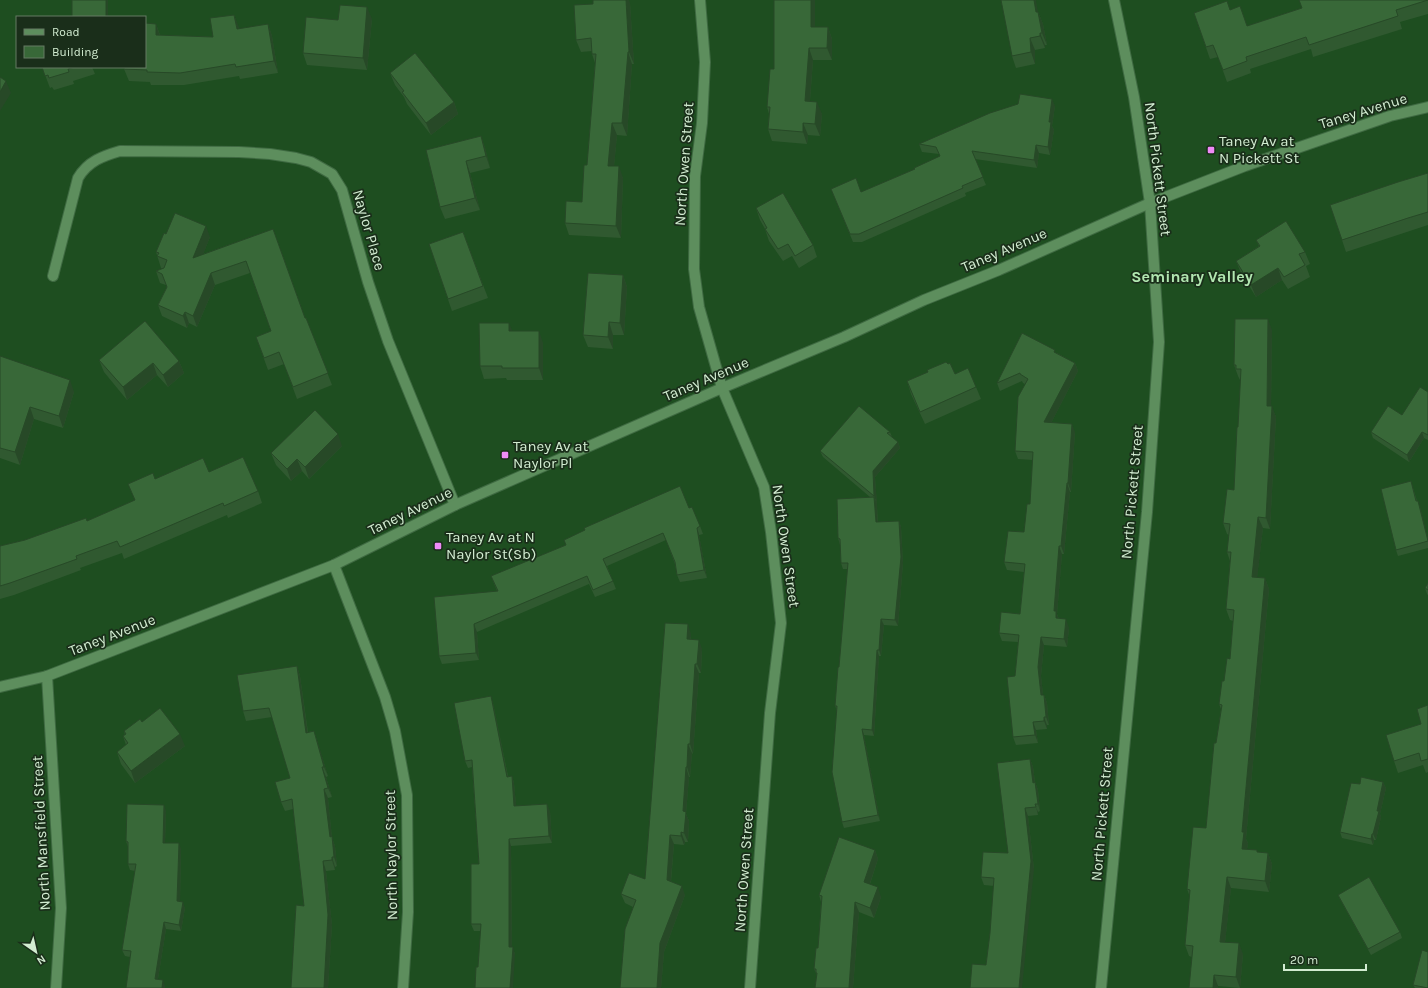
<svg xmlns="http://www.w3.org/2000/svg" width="1428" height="988" font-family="Karla,sans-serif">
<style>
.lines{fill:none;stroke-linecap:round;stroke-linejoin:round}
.street-casing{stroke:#3f6a42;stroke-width:12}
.secondary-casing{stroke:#3f6a42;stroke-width:12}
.street{stroke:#5d8e5d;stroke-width:10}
.secondary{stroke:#5d8e5d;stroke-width:10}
.wall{fill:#305930}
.shaded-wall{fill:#274927}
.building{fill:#386838;stroke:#274927}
.poi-dot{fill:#ef8bf7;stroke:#1a2e1a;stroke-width:1.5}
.labels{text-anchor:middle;stroke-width:3.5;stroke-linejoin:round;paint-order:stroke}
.street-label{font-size:15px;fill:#d2ecd1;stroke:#1a2e1a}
.poi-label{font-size:15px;fill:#d2ecd1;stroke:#1a2e1a;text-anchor:start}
.neighbourhood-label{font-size:16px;font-weight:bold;fill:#b2e7b1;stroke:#1a2e1a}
</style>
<rect width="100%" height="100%" fill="#1e4e20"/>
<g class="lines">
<g class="street-casing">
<g id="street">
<path d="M700 0 705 62 702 123 695 176 694 269 699 307 722 388 764 487 771 532 781 623 770 713 750 988"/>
<path d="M53 276 78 178C88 161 103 156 120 151L239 152 270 154 296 158 311 162 332 174 342 190 368 282 388 341 455 505"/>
<path d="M334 565 385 697 395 731 407 795 408 912 403 988"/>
<path d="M47 676 61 908 56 988"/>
<path d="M1101 988 1147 512 1159 342 1150 203 1134 97 1114 0"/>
</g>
</g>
<g class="secondary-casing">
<path id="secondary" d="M0 687 47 676 334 565 455 505 722 388 844 337 924 300 999 270 1150 203 1245 166 1390 116 1428 107"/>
</g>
<use href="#street" class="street"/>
<use href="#secondary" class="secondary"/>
</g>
<g class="wall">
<path d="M1428 0V14L1400 22 1402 29 1313 57 1311 49 1250 69 1251 73 1227 82 1218 57 1210 59 1194 13 1230 10 1247 26 1302 8Z"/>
<path d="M630 3 634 64H632L627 136 617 135 614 166 623 178 621 238 569 235 565 223 582 202 587 165 595 63 592 54V51L581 52 576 40Z"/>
<path d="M1038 12 1043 24 1047 45H1045V48L1035 50V64L1016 68 1012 56Z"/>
<path d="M234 15 239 29 268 24 272 36 278 73 240 79 239 76 184 85H151L150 82 129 81 124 69 156 24 160 35 213 37Z"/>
<path d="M372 19 367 70 307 65 303 53 338 20Z"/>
<path d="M815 27H828L832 39V60H813L810 101 822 114 820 136 808 135 807 144 772 141 768 129 769 114 767 107 774 69Z"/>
<path d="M42 67H92L95 74 73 81 74 84 54 90 52 87 50 88Z"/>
<path d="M390 73 454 102 458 114 431 135 407 104 404 97 395 85Z"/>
<path d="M1055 106 1052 126 1054 130 1050 155 1039 153 1037 168 975 159 986 185 965 193 966 196 862 242H853L831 189 861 192 915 169 940 156 939 154 922 152 919 144Z"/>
<path d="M481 136 485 148 490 168 470 173 480 210 445 219 440 207 426 150Z"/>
<path d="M1428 173V225L1346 252 1342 240Z"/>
<path d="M756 208 813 245 817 257 799 268 792 256 783 261 769 241 765 229 760 220Z"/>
<path d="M273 229 305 318H306L332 385 297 399 284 364 268 370 256 337 271 331 250 273 215 285 197 327 189 323 187 328 162 316 158 305 167 287 166 285 160 283 156 271 163 268H161L156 252 166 234 210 237 203 254Z"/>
<path d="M463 232 488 298 452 311 429 244Z"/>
<path d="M1256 240 1305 252 1310 264 1306 266 1310 277 1288 289 1282 280 1256 297 1241 273 1236 261 1259 246Z"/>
<path d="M623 275 627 287 624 335H613V349L588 347 583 335Z"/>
<path d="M1272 330 1271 406 1276 417 1270 529 1263 528 1257 577 1265 578 1269 589 1246 839 1248 843 1247 849 1258 852 1268 853 1272 864 1269 892 1231 888 1225 942 1243 954 1240 988 1218 986 1192 957 1189 956 1185 945 1190 897 1187 889 1206 828 1216 743 1221 709 1219 704 1224 681 1230 659 1233 621 1230 620 1226 609 1230 561 1227 552 1229 535 1227 534 1223 523 1234 490 1238 427 1241 380H1240L1238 376 1234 365Z"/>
<path d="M512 331 543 343V380H507L506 378 484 379 480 366Z"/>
<path d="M1057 353 1075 363 1078 371 1051 423 1075 432 1071 492H1070L1064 554H1062L1057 614 1059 619 1069 628 1067 647 1044 645 1041 676 1043 695H1044L1047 703 1049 725H1047V729L1036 730 1038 743 1016 745 1013 737 1015 676 1018 642 1002 641 999 633 1020 614 1024 572 1007 570 1004 562 1024 532 1030 504 1033 460 1018 459 1015 451 1025 384 1023 383 1022 381 1000 391 997 383Z"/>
<path d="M0 356 74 392 63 428 34 419 20 465 0 458Z"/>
<path d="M99 360 179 361 184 373 168 387 157 375 127 400 104 372Z"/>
<path d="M948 364 955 374 976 387 981 399 925 424 911 394 907 381Z"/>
<path d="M1428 392V440L1424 438 1409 462 1373 438 1371 432 1402 415Z"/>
<path d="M890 432 892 437 898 442 900 448 875 477 878 522 899 521 901 527 903 563 898 626 884 625 881 656H879L874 736 864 735 880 821 844 828 842 822 837 710 835 706 839 667 848 569H843L841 563 840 545 838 538 870 497 823 457 820 451Z"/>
<path d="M342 446 309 479 302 471 291 481 276 465 271 453Z"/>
<path d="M209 472 258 491 262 503 228 518 227 515 124 559 122 553 80 568 81 570 14 595 0 599V546L25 540 87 521 135 500 128 484 155 479Z"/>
<path d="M1413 488 1417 501 1420 507 1428 540V548L1398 556 1396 550Z"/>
<path d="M689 508 700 526 703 534 699 535 707 578 680 582 677 575 675 564 666 540 607 566 616 589 595 597 589 584 477 632 479 660 442 664 439 656 497 591 491 576 566 545 564 540Z"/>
<path d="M1428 583V595L1427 594 1425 588Z"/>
<path d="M691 634V639L702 649 701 673H699L693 754 692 753 690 777H689L686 814 689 821 688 842H685L684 845 674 844 671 882 685 895 664 952 661 988H620L633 907 625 903 621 894 645 879Z"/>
<path d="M297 666 300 676 308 732 314 731 328 776 326 777 332 797 328 798 332 838 335 846 337 866 335 867V870L326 871 332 925 328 988H291L304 906 293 809 285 811 281 802 290 778 272 717 246 721 243 711Z"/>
<path d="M493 703 508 776H512L514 783 516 806 550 811 552 843 511 846 512 947 515 954 478 967 481 931H474L471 924 479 864 472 767 468 768 465 761Z"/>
<path d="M1428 705V772L1426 773 1423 765 1398 773 1394 761 1421 724Z"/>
<path d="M142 722 185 746 135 783 121 764 117 752 126 745 123 736 125 735 124 731Z"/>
<path d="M1030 759 1033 767 1035 782 1038 790 1040 811 1038 812V815L1028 816 1034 869 986 965 990 933 994 886 984 885 981 877 1008 853Z"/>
<path d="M1383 782 1386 788 1380 814 1381 817 1376 840H1374L1373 845 1342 838 1340 832 1360 784Z"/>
<path d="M166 811 165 843 181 849 180 901 185 908 181 931 166 929 158 979 165 986 130 957 125 956 122 950 135 871 130 870 128 864V847L126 841Z"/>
<path d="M875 850 878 859 870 884 881 897 874 918 859 912 853 988H815L817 975 814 969 818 948 821 902 819 895Z"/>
<path d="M1338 895 1400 932 1402 938 1371 955 1341 901Z"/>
<path d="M1413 985 1428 988H1415Z"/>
</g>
<g class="shaded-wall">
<rect x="106" y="0" width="2" height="17"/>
<path d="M626 0H629L630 3 634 64 629 52Z"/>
<path d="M811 0H815V39L811 27Z"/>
<path d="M1034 0H1036L1040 24 1036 12Z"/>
<path d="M367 7 372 19 367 70 363 58Z"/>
<path d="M1038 12 1043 24 1047 45 1042 33Z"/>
<path d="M234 15 239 27 241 42 237 29Z"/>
<path d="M156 24 160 36 156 35Z"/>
<path d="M268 24 272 36 278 73 274 61Z"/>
<path d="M828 27 832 39V60L827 48Z"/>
<path d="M1040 33 1045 45V48L1040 36Z"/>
<path d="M1030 38 1035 50V64L1031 52Z"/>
<path d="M809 48 813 60 809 113 805 101Z"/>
<path d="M628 52 632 64 627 136 622 123Z"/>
<path d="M6 81 11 93 0 111V92Z"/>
<path d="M1052 99 1055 106 1052 126 1054 130 1050 155 1048 147 1049 122Z"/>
<path d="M454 102 458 114 431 135 426 123Z"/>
<path d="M817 102 822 114 820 136 815 124Z"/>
<path d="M612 123 617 135 613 178 608 166Z"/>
<path d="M803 123 808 135 807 144 803 132Z"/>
<path d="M481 136 485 148 490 168 486 156Z"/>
<path d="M1036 145 1039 153 1037 168 1034 160Z"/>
<path d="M466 161 470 173 480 210 475 198Z"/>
<path d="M619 166 623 178 621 238 616 226Z"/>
<path d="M206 226 210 237 197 270 193 258Z"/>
<path d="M1278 268 1282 280 1256 297 1251 285Z"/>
<path d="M211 273 215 285 197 327 193 316Z"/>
<path d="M623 275 627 287 624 335 620 323Z"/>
<path d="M185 312 189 323 187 328 183 316Z"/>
<path d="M1268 319 1272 330 1271 417 1267 406Z"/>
<path d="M609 322 613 335V349L608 337Z"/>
<path d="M509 323 514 335 509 331Z"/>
<path d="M539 331 543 343V380L539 368Z"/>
<path d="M179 361 184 373 168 387 163 375Z"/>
<path d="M153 363 157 375 127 400 123 387Z"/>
<path d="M1075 363 1078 371 1047 431 1044 422Z"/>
<path d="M70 380 74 392 63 428 59 416Z"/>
<path d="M1272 406 1276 417 1270 529 1266 518Z"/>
<path d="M30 407 34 419 20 465 15 452Z"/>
<path d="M1072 424 1075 432 1071 492 1068 483Z"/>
<path d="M1422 432 1424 438 1409 462 1407 455Z"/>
<path d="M338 434 342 446 309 479 305 467Z"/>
<path d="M898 442 900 448 875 477 877 503 874 496 873 471Z"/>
<path d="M297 459 302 471 291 481 287 469Z"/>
<path d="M1067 483 1070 492 1064 554 1061 546Z"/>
<path d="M874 497 877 503 878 528 876 522Z"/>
<path d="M1418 501 1420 507 1428 540V542Z"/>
<path d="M1258 517 1263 528 1256 588 1252 577Z"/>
<path d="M899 521 901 527 903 563 898 626 895 620Z"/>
<path d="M697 528 699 535 707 578 704 570Z"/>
<path d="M1059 546 1062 554 1057 614 1059 620 1056 618 1054 611Z"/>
<path d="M1265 578 1269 589 1246 839 1248 843 1246 860 1242 849V832Z"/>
<path d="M881 619 884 625 881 656 879 650Z"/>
<path d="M1066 619 1069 628 1067 647 1064 639Z"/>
<path d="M474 624 477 632 479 660 476 653Z"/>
<path d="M688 624 691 634 690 648 687 639Z"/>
<path d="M1041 637 1044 645 1041 676 1044 703 1041 695 1038 667Z"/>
<path d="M699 640 702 649 701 673 697 664Z"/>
<path d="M877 650 879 656 874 736 872 730Z"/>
<path d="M695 664 699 673 693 754 690 744Z"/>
<path d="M297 666 300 676 309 742 306 733Z"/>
<path d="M1044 695 1047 703 1049 725 1046 717Z"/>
<path d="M491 696 493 703 509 784 507 777Z"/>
<path d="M1044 717 1047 725V729L1044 721Z"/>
<path d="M1033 722 1036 730 1038 743 1035 735Z"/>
<path d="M862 729 864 735 880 821 878 815Z"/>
<path d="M314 731 317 740 328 776 324 767Z"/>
<path d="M180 734 185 746 135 783 131 771Z"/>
<path d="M688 744 692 753 690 777 687 767Z"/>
<path d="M1030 759 1033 767 1036 790 1033 783Z"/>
<path d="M322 767 326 777 332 797 328 788Z"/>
<path d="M686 767 689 777 686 814 689 821 688 842 684 833 683 811Z"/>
<path d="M512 776 514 783 517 813 514 806Z"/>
<path d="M1035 782 1038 790 1040 811 1038 804Z"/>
<path d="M1383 782 1386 788 1380 814 1381 817 1376 840 1373 834 1377 811Z"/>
<path d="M324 789 328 798 332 838 335 846 337 866 334 857 330 837Z"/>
<path d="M547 804 550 811 552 843 549 836Z"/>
<path d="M1035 804 1038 812V815L1036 807Z"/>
<path d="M164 805 166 811 165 849 163 843Z"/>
<path d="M1025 808 1028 816 1034 869 1022 988H1019Z"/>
<path d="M681 832 685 842 684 845 681 836Z"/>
<path d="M1372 834 1374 840 1373 845 1371 839Z"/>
<path d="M670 835 674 844 670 890 667 880Z"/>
<path d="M509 839 511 846 512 954 509 947Z"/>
<path d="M179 843 181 849 180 907 177 901Z"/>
<path d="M875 850 878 859 867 892 864 882Z"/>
<path d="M1268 853 1272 864 1269 892 1265 881Z"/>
<path d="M332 857 335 867V870L332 860Z"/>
<path d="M323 861 326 871 332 925 328 988H324Z"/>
<path d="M1227 877 1231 888 1224 953 1220 942Z"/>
<path d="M682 886 685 895 664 952 661 988H657L660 943Z"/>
<path d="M878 887 881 897 874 918 870 908Z"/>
<path d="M183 902 185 908 181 931 179 925Z"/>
<path d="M855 902 859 912 853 988H849Z"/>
<path d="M164 922 166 929 157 985 155 979Z"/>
<path d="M1239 943 1243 954 1240 988 1236 977Z"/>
<path d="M513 947 515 954 513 988H510Z"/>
<path d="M1214 975 1218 986V988H1213Z"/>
<path d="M163 980 165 986V988H162Z"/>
</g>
<g class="building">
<rect x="72" y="0" width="34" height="17"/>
<path d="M593 0H626L629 52H628L622 123H612L608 166H619L616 226 565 223 566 201 582 202 584 165H587L596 54H592L591 38 576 40 574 5 593 4Z"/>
<path d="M774 0H811V27H828L827 48H809L805 101 817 102 815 124 803 123V132L768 129 770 107H767L770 69H774Z"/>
<path d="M1001 0H1034L1036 12H1038L1042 33H1040V36L1030 38 1031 52 1012 56Z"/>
<path d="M1299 0H1428L1396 10 1398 16 1309 45 1306 37 1246 57 1247 61 1223 70 1213 45 1206 47 1194 13 1227 1 1230 10 1240 6 1247 26 1302 8Z"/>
<path d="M340 5 367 7 363 58 303 53 306 17 338 20Z"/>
<path d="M234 15 237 29 268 24 274 61 236 67 235 64 180 73 147 72V70L124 69 125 67H145V23L156 24V35L213 37 210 18Z"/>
<path d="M415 53 454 102 426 123 402 92 404 91 390 73Z"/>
<path d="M42 67H75L68 69 69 72 49 78 48 75 45 76Z"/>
<path d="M0 77 6 81 0 92Z"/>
<path d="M1020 94 1052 99 1049 122H1051L1048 147 1036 145 1034 160 972 151 983 177 962 186 963 188 859 234H850L831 189 856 178 861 192 915 169 914 168 940 156 936 147 919 144 990 113 1018 104Z"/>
<path d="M481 136 486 156 466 161 475 198 440 207 426 150Z"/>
<path d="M1428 173V212L1408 218 1342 240 1330 205 1398 182Z"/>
<path d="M783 193 813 245 795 256 788 244 778 249 765 229 767 228 756 208Z"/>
<path d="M175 213 206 226 193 258 273 229 305 318H306L328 373 293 387 279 352 264 358 256 337 271 331 246 261 211 273 193 316 185 312 183 316 158 305 167 287 162 274 156 271 164 268 167 260 157 256 159 253 156 252 164 233 166 234Z"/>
<path d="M1286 221 1305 252 1299 254 1305 265 1284 277 1278 268 1251 285 1236 261 1260 246 1256 240Z"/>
<path d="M463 232 483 286 448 299 429 244Z"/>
<path d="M588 273 623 275 620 323 609 322 608 337 583 335Z"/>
<path d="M1235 319H1268L1267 406H1272L1266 518 1258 517 1252 577 1265 578 1242 832H1244L1242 849 1257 850V852L1268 853 1265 881 1227 877 1220 942 1239 943 1236 977 1214 975 1213 988H1189L1193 946 1185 945 1190 890 1187 889 1193 827 1206 828 1214 743H1216L1222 705 1219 704 1222 681H1224L1227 658 1230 659 1234 610 1226 609 1231 552H1227L1230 524 1223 523 1227 489 1234 490 1237 427H1238L1241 369H1236V365H1234Z"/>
<path d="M145 321 179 361 163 375 153 363 123 387 99 360Z"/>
<path d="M479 323H509V331H539V368H502V366H480Z"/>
<path d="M1022 333 1055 350 1054 352 1075 363 1044 422 1072 424 1068 483H1067L1061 546H1059L1054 611H1056V618L1066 619 1064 639 1041 637 1038 667 1041 695H1044L1046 717H1044V721L1033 722 1035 735 1013 737 1007 677 1015 676 1019 635 999 633 1001 612 1020 614 1025 564 1004 562 1008 531 1024 532 1027 504H1030L1033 452 1015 451 1018 397 1028 379 1020 374V373L997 383Z"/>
<path d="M0 356 70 380 59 416 30 407 15 452 0 448Z"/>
<path d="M946 362 948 364 950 363 955 374 968 368 976 387 920 412 907 381 928 372 927 370Z"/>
<path d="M1420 387 1428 392V435L1422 432 1407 455 1371 432 1388 406 1402 415Z"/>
<path d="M859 406 890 432 887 433 898 442 873 471 874 496 820 451Z"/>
<path d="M315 410 338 434 305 467 297 459 287 469 271 453Z"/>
<path d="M243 457 258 491 224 506 223 503 120 547 117 541 76 556 77 559 10 583 0 586V546L25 540 86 518 87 521 135 500 128 484 153 473 155 479 203 458 209 472Z"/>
<path d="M1411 481 1416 501H1418L1428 541 1396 550 1381 489Z"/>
<path d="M680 486 689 508 692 507 700 526 697 528 704 570 677 575 675 562 663 533 603 559 613 581 593 590 587 576 474 624 476 653 439 656 434 597 498 591 491 576 566 545 564 540 585 530 584 528Z"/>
<path d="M874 497 876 522 899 521 901 557 895 620 881 619 879 650H877L872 730 862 729 878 815 842 822 832 772 837 706H835L838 667H839L848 563H841L840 539 838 538 837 499Z"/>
<path d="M1428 583V590L1425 588Z"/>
<path d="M665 623 688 624 687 639 699 640 697 664H695L690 744H688L687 767H686L683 811 686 812 684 833 681 832V836L670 835 667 880 682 886 660 943 657 988H620L625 929 636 900 621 894 629 873 645 879Z"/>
<path d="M297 666 306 733 314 731 324 767H322L328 788 324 789 330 837 332 836 334 857H332V860L323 861 328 915 324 988H291L296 905 304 906 292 799 281 802 275 782 290 778 269 708 243 711 237 675Z"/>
<path d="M491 696 507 777 512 776 514 806 547 804 549 836 509 839V947H513L510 988H475L476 967H478L481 924H471V864H479L472 760 465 761 454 703Z"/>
<path d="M1428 705V759L1421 761 1419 753 1394 761 1386 735 1421 724 1417 709Z"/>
<path d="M160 708 180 734 131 771 117 752 128 743 123 736 126 734 124 731 140 719 142 722Z"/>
<path d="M1030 759 1033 783 1035 782 1038 804H1035L1036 807 1025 808 1031 861 1019 988H970L972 964 986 965 990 933 994 878 981 877 983 852 1008 853 997 763Z"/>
<path d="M1361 777 1383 782 1377 811H1379L1373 834H1372L1371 839 1340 832 1351 783 1360 784Z"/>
<path d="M127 804 164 805 163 843H179L177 901 183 902 179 925 164 922 155 979 163 980 162 988H126L131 951 122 950 136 864H128V842L126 841Z"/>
<path d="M839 837 875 850 864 882 878 887 870 908 855 902 849 988H815L817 973H816V969H814L816 948H818L822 896 819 895Z"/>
<path d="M1369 877 1400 932 1368 949 1338 895Z"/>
<path d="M1422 950 1428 952V988L1413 985Z"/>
</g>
<g class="poi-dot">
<rect x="1207" y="146" width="8" height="8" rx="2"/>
<rect x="501" y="451" width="8" height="8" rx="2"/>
<rect x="434" y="542" width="8" height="8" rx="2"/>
</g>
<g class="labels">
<g class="street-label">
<text transform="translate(1363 111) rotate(-17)" y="5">Taney Avenue</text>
<text transform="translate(684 164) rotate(-86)" y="5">North Owen Street</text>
<text transform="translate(1158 169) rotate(83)" y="5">North Pickett Street</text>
<text transform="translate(369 230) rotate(74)" y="5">Naylor Place</text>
<text transform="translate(1004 250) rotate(-23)" y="5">Taney Avenue</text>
<text transform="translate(706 379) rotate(-23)" y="5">Taney Avenue</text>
<text transform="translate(1132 492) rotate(-85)" y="5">North Pickett Street</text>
<text transform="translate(410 511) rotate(-26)" y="5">Taney Avenue</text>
<text transform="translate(786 546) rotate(82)" y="5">North Owen Street</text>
<text transform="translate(112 635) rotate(-21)" y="5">Taney Avenue</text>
<text transform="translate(1102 814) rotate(-85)" y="5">North Pickett Street</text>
<text transform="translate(41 833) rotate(-93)" y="5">North Mansfield Street</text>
<text transform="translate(391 855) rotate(-91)" y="5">North Naylor Street</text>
<text transform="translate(744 870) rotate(-86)" y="5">North Owen Street</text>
</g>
<g class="poi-label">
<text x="1219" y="146">Taney Av at<tspan x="1219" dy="17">N Pickett St</tspan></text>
<text x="513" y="451">Taney Av at<tspan x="513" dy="17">Naylor Pl</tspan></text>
<text x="446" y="542">Taney Av at N<tspan x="446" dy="17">Naylor St(Sb)</tspan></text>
</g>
<g class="neighbourhood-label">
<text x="1192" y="282">Seminary Valley</text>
</g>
</g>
<rect x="16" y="16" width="130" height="52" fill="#1a2e1a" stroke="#647a63"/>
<rect x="24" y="29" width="20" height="6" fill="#5d8e5d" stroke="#647a63"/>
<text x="52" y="36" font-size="12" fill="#d2ecd1">Road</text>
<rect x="24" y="46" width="20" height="12" fill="#386838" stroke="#647a63"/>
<text x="52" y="56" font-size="12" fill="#d2ecd1">Building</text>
<g transform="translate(36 952) rotate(146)" stroke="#1a2e1a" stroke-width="3" paint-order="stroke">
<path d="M0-3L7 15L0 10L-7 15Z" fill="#d2ecd1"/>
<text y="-6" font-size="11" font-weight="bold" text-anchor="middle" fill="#d2ecd1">N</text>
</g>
<path d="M1284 964v6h82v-6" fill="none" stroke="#d2ecd1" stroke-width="2"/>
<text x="1290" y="964" font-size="12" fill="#d2ecd1" stroke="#1a2e1a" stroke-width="3" paint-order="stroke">20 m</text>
</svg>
